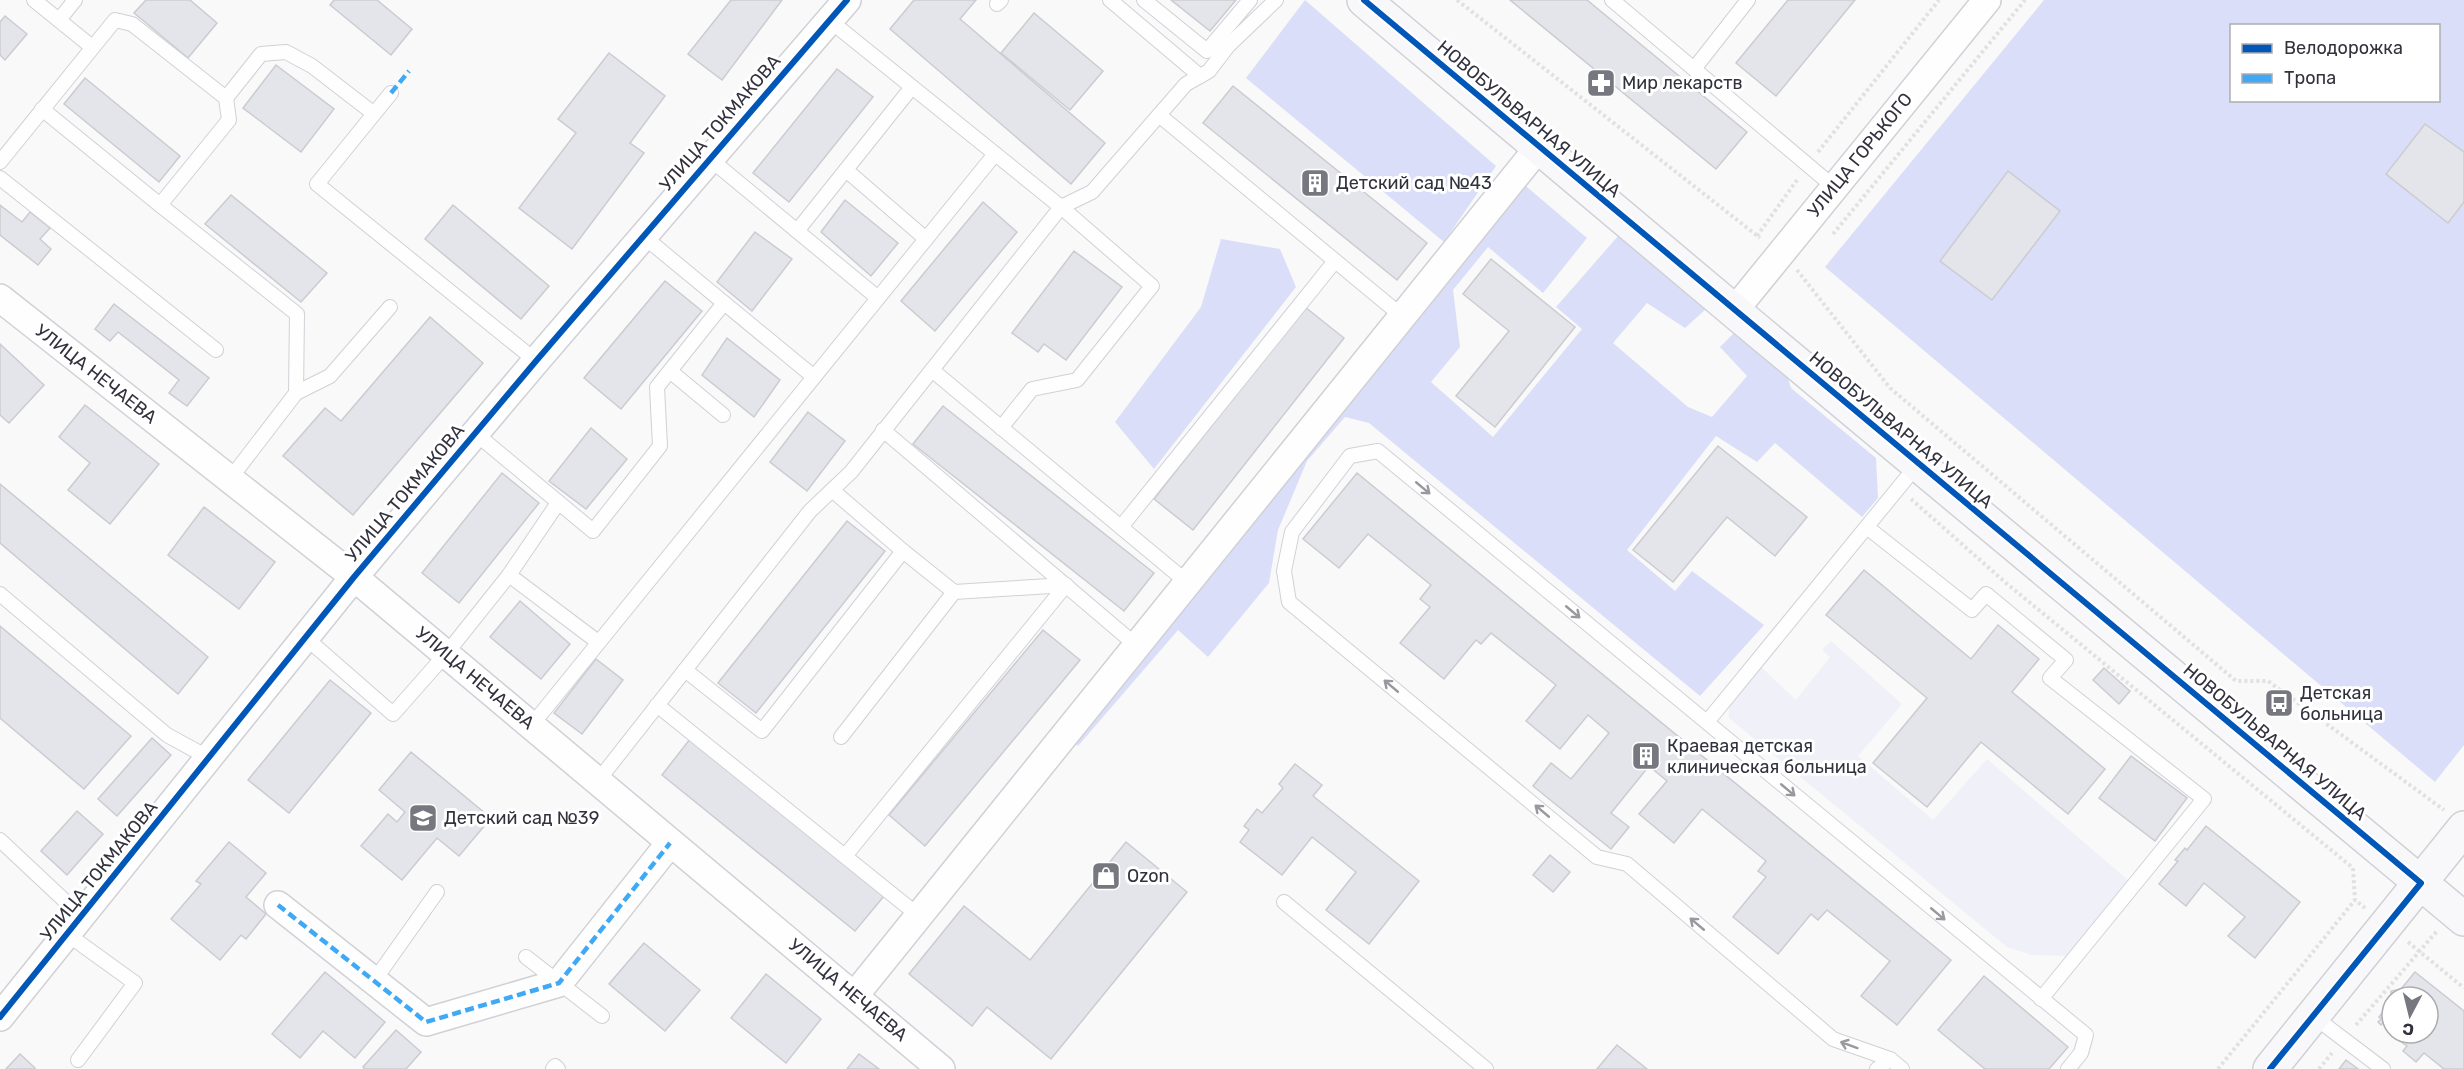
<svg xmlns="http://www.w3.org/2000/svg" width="2464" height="1069" font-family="Rubik,sans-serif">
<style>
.green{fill:#eff0f8}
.forest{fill:#dbdef8;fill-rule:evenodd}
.building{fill:#e4e4eb;stroke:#cbcbd1;stroke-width:1.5}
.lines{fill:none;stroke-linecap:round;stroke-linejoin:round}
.lane-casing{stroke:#d0d1d7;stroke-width:16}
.street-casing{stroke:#d0d1d7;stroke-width:30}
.secondary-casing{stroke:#d0d1d7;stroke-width:36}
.path{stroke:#e1e1e1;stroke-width:4;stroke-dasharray:3 3;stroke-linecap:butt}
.lane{stroke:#fefefe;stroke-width:14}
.street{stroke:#fefefe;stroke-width:27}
.secondary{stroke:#f8f8fa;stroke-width:33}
.quiet{stroke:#3fa9f5;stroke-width:4.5;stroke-dasharray:9 4.5;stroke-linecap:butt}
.cycleway-casing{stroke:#fff;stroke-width:10}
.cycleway{stroke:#0057b8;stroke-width:6}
.oneway{stroke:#98989e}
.labels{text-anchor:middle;stroke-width:6;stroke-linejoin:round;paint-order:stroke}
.poi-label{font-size:18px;fill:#31323d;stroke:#fff;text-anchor:start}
.street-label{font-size:18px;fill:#31323d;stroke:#fff}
</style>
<rect width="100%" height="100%" fill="#f9f9f9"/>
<path class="green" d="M1831 641 1902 704 1858 756 1933 820 1987 759 2129 881 2067 956 2032 955 2007 947 1729 718V705L1760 666 1796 700 1830 657 1822 650Z"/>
<g class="forest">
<path d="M1305 0 1496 166 1444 242 1246 78Z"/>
<path d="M2044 0H2464V745L2435 782 1825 267ZM2232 26H2438V100H2232Z"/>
<path d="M1521 182 1587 238 1543 293 1488 247 1453 290 1460 347 1431 382 1493 437 1582 329 1556 307 1619 235 1706 309 1685 328 1647 303 1613 343 1688 407 1712 417 1747 376 1720 347 1736 331 1786 372 1791 388 1876 458 1878 498 1862 517 1775 443 1757 462 1716 436 1627 550 1675 591 1692 571 1764 625 1700 696 1369 423 1345 417 1307 461 1278 530 1269 583 1208 657 1178 630 1078 746 1070 738Z"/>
<path d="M1221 239 1280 249 1296 287 1154 469 1115 422 1201 307Z"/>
</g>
<g class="building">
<path d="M146 0H190L217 23 188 58 134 13Z"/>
<path d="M334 0H377L412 29 391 55 330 5Z"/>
<path d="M731 0H782L722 80 688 54Z"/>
<path d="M914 0H976L960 19 1105 143 1071 184 890 29Z"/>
<path d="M1171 0H1236L1210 31Z"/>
<path d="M1510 0H1587L1747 132 1716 169Z"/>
<path d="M1788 0H1855L1776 96 1736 63Z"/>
<path d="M1034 13 1103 71 1070 110 1001 53Z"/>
<path d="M5 16 27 34 5 60 0 55V22Z"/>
<path d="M609 53 665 96 630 143 644 153 572 249 519 208 576 133 558 119Z"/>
<path d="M276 65 334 109 301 152 243 108Z"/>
<path d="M837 69 873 97 789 202 753 173Z"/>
<path d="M85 78 180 156 159 182 64 104Z"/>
<path d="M1233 86 1427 243 1397 280 1203 123Z"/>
<path d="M2425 124 2464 152V202L2448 223 2386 174Z"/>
<path d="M2008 171 2060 211 1992 300 1940 261Z"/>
<path d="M231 195 327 273 301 302 205 224Z"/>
<path d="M845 200 898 243 871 276 821 232Z"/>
<path d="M983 202 1017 232 935 331 901 301Z"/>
<path d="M0 205 22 222 30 212 50 228 40 239 51 249 38 265 0 235Z"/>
<path d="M453 205 549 286 521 319 425 239Z"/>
<path d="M755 232 792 259 752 311 717 282Z"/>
<path d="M1074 251 1122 287 1066 360 1044 344 1038 352 1012 333Z"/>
<path d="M1491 259 1575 327 1495 427 1456 396 1509 331 1463 294Z"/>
<path d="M665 281 702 311 621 409 584 378Z"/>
<path d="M114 304 209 378 187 406 169 393 179 380 118 332 110 341 95 329Z"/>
<path d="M1305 307 1344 338 1193 530 1154 499Z"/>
<path d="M430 317 483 363 353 515 283 456 325 408 341 421Z"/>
<path d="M727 338 780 380 754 417 702 375Z"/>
<path d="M0 344 44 385 9 423 0 415Z"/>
<path d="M85 405 159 464 110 524 68 490 90 463 59 437Z"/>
<path d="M943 406 1154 573 1124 611 913 444Z"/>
<path d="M808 412 845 441 807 491 770 462Z"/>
<path d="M591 428 627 459 586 509 549 481Z"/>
<path d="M1718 446 1807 517 1775 556 1727 517 1673 582 1633 550Z"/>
<path d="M502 473 539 503 459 603 422 573Z"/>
<path d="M1357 473 1951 960 1897 1025 1861 996 1890 961 1827 910 1818 920 1811 914 1778 954 1733 917 1766 877 1758 871 1766 861 1702 809 1674 843 1639 814 1667 781 1649 766 1611 813 1629 827 1611 849 1533 786 1551 763 1571 779 1609 733 1588 715 1560 749 1526 721 1556 685 1491 633 1481 644 1476 640 1444 679 1400 643 1430 607 1420 599 1431 585 1368 534 1339 568 1303 539Z"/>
<path d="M0 484 208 657 178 694 0 543Z"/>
<path d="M204 507 275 562 239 609 168 555Z"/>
<path d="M847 521 885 551 756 713 718 683Z"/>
<path d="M1864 570 1971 659 1998 625 2039 659 2012 692 2105 769 2068 814 1981 742 1927 807 1873 763 1927 698 1826 615Z"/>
<path d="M520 601 570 644 541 679 490 637Z"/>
<path d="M0 626 131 736 84 789 0 718Z"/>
<path d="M1043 630 1080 660 925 846 889 815Z"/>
<path d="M596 659 623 680 582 734 554 713Z"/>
<path d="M2104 668 2130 691 2119 704 2093 680Z"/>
<path d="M330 680 371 713 289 813 248 780Z"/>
<path d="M152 738 171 755 117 816 98 799Z"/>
<path d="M690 739 884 896 855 931 662 775Z"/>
<path d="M411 752 491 818 459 856 437 838 402 880 361 846 388 814 397 822 405 812 379 790Z"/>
<path d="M2131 756 2187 798 2155 841 2099 798Z"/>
<path d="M1295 764 1322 785 1313 796 1419 881 1369 944 1326 910 1356 872 1312 837 1282 875 1240 842 1249 830 1244 826 1257 809 1262 813 1283 788 1279 784Z"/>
<path d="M77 811 103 834 67 875 41 851Z"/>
<path d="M2206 826 2300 902 2255 958 2228 936 2245 917 2204 883 2186 906 2159 884 2178 861 2175 860 2185 848 2187 850Z"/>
<path d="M229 842 266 873 246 897 266 914 246 939 241 935 220 960 171 919 201 884 196 881Z"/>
<path d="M1126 842 1187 892 1051 1059 987 1007 972 1026 909 974 964 906 1030 960Z"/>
<path d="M1550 855 1570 872 1553 892 1533 875Z"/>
<path d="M644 943 700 990 665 1031 609 984Z"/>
<path d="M325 972 385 1022 355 1058 323 1031 300 1058 272 1034Z"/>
<path d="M2415 972 2464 1011V1069H2444L2424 1053 2416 1062 2403 1051 2407 1046 2394 1037 2397 1033H2428V997H2392L2391 1000V991L2401 989Z"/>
<path d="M766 974 821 1019 786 1063 731 1018Z"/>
<path d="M1984 976 2068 1047 2049 1069H1985L1938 1030Z"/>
<path d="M2392 1001V1028L2384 1022 2381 1025 2378 1022 2381 1019 2379 1017Z"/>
<path d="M396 1030 421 1052 406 1069H365L363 1067Z"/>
<path d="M1617 1045 1647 1069H1597Z"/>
<path d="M20 1054 35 1068V1069H6Z"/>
<path d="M859 1054 879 1069H847Z"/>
<path d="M2346 1060 2358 1069H2339Z"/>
</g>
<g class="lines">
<g class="lane-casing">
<g id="lane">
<path d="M34 0 92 47"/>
<path d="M1110 0 1200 76"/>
<path d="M1144 0 1207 51 1250 0"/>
<path d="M1612 0 1834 187"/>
<path d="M997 4 1001 0"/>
<path d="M59 20 75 0"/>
<path d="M829 20 1061 207 1152 286 1077 380 1032 389 1001 428"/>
<path d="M1694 69 1748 0"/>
<path d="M391 93 317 184 536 361"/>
<path d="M226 98 261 54 286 52 312 66 373 113"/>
<path d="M42 109 160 205"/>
<path d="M1159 115 1403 317"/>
<path d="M710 159 878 298"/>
<path d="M0 162 115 20 132 24 226 98 229 120 160 205 297 314 296 393 230 479"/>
<path d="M846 170 926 239"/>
<path d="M0 178 216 350"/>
<path d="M797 231 912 87"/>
<path d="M643 236 814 377"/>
<path d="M932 370 1188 583"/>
<path d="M670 371 723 415"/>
<path d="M296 393 330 376 390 307"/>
<path d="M883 430 1137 646"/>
<path d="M475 433 593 531 660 446 657 387 724 303"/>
<path d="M1121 527 1335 261"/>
<path d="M1868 528 1972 610 1986 594 2066 660 2050 678 2204 799 2041 999"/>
<path d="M903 551 954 592 1066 585"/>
<path d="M509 575 598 642"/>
<path d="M0 594 167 735 209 758"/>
<path d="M306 638 393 714 446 654 509 575 558 503"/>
<path d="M685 670 762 731 903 551 832 490"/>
<path d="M657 705 919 916"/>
<path d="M1707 722 1918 464"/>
<path d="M531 726 995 154"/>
<path d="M841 737 954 592"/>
<path d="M597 782 810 511 851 472 1061 207 1092 192 1186 84 1209 71 1228 46 1276 0"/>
<path d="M0 840 81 916"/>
<path d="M845 856 1066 585"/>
<path d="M1284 902 1486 1069"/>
<path d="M67 934 135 983 78 1060"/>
<path d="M526 957 602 1016"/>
<path d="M374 981 437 892"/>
<path d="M2313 1016 2383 1069"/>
<path d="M553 1069 555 1066 558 1069"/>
<path d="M1877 1069 1890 1059"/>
<path d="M1902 1069 1890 1059 1833 1039 1627 864 1597 857 1289 602 1284 571 1292 532 1350 456 1378 451 2086 1035 2081 1053 2068 1069"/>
</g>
</g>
<g class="street-casing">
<g id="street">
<path d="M0 298 354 577 941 1069"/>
<path d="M1734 311 1987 0"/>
<path d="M278 905 426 1022 559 983 670 843"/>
<path d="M855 995 1539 147"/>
<path d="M0 1017 354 577 536 361 847 0"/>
</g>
</g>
<g class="secondary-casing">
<g id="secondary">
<path d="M1364 0 1734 311 2464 919"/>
<path d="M2270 1069 2464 828"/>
</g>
</g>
<g class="path">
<path d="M1457 0 1760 238"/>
<path d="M1818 152 1939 0"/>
<path d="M1833 234 2025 0"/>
<path d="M1757 236 1797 180"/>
<path d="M1797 270 1890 388 2236 681H2268L2444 810"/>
<path d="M1911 499 2006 583 2353 868 2355 900 2365 908"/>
<path d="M2408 942 2464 988"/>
<path d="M2356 1025 2437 931"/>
<path d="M2218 1069 2355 900"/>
<path d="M2319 1069 2332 1053"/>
</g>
<use href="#lane" class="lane"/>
<use href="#street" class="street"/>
<use href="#secondary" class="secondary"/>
<g class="quiet">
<path d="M391 93 409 71"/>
<path d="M278 905 426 1022 559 983 670 843"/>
</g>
<g class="cycleway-casing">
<g id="cycleway">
<path d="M1364 0 2421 883 2270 1069"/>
<path d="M0 1017 354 577 536 361 847 0"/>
</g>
</g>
<use href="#cycleway" class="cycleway"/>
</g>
<defs><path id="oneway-shaft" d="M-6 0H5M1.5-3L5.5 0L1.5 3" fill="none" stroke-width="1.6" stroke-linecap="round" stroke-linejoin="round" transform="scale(1.5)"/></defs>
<g class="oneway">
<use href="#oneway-shaft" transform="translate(1423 488) rotate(40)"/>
<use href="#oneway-shaft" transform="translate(1573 612) rotate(40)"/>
<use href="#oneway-shaft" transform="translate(1391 686) rotate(-140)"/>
<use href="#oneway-shaft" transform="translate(1788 790) rotate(40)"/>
<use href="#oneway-shaft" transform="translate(1542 811) rotate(-140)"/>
<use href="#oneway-shaft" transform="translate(1938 914) rotate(40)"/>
<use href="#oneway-shaft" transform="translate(1697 924) rotate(-140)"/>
<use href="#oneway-shaft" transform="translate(1849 1045) rotate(-160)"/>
</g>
<defs>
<g id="pharmacy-square" transform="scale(1.5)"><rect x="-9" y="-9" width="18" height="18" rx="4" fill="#77787f" stroke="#fff"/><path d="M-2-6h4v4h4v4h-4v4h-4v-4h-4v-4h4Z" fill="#fff"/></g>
<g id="building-square" transform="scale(1.5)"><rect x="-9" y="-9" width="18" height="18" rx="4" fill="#77787f" stroke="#fff"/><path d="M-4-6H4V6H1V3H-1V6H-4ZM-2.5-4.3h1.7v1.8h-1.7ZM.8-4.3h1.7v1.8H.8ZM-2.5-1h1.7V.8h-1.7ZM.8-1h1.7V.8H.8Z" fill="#fff"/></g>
<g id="bus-square" transform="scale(1.5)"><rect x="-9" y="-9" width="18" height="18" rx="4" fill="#77787f" stroke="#fff"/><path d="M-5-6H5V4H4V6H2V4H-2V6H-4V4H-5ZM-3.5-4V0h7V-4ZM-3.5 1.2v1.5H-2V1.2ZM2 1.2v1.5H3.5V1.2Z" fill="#fff"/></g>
<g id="school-square" transform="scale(1.5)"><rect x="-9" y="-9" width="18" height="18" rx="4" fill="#77787f" stroke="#fff"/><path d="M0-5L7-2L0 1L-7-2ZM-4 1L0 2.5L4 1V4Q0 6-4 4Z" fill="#fff"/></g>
<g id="shop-square" transform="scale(1.5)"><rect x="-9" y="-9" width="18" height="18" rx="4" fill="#77787f" stroke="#fff"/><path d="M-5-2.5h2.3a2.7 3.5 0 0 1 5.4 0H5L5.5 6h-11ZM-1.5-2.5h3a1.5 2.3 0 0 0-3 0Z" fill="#fff"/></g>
</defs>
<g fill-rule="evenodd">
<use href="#pharmacy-square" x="1601" y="83"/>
<use href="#building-square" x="1315" y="183"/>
<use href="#bus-square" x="2279" y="703"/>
<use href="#building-square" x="1646" y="756"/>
<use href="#school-square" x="423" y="818"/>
<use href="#shop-square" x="1106" y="876"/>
</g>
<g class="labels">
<g class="poi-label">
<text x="1622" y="89">Мир лекарств</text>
<text x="1336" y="189">Детский сад №43</text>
<text x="2300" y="699">Детская<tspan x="2300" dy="21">больница</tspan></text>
<text x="1667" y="752">Краевая детская<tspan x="1667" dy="21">клиническая больница</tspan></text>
<text x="444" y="824">Детский сад №39</text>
<text x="1127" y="882">Ozon</text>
</g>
<g class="street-label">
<text transform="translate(1529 119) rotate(40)" y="6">НОВОБУЛЬВАРНАЯ УЛИЦА</text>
<text transform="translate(720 123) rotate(-49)" y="6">УЛИЦА ТОКМАКОВА</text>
<text transform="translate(1860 155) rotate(-51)" y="6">УЛИЦА ГОРЬКОГО</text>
<text transform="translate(96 374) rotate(38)" y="6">УЛИЦА НЕЧАЕВА</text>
<text transform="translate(1901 430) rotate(40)" y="6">НОВОБУЛЬВАРНАЯ УЛИЦА</text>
<text transform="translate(405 493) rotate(-50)" y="6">УЛИЦА ТОКМАКОВА</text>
<text transform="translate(475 678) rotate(40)" y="6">УЛИЦА НЕЧАЕВА</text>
<text transform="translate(2275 742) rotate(40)" y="6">НОВОБУЛЬВАРНАЯ УЛИЦА</text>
<text transform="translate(99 871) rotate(-51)" y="6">УЛИЦА ТОКМАКОВА</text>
<text transform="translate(848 990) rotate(40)" y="6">УЛИЦА НЕЧАЕВА</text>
</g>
</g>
<rect x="2230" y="24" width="210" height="78" fill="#ffffff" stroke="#adadb1" stroke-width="1.5"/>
<rect x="2242" y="44" width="30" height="9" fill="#0057b8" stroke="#adadb1" stroke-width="1.5"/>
<text x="2284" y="54" font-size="18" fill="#31323d">Велодорожка</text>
<rect x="2242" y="74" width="30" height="9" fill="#3fa9f5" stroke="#adadb1" stroke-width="1.5"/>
<text x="2284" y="84" font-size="18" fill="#31323d">Тропа</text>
<g transform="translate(2410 1015) rotate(187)"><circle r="28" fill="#ffffff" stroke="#adadb1" stroke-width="1.5"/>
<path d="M0-4.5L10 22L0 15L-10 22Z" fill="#77787f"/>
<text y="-9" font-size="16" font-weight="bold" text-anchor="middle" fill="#31323d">С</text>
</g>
</svg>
